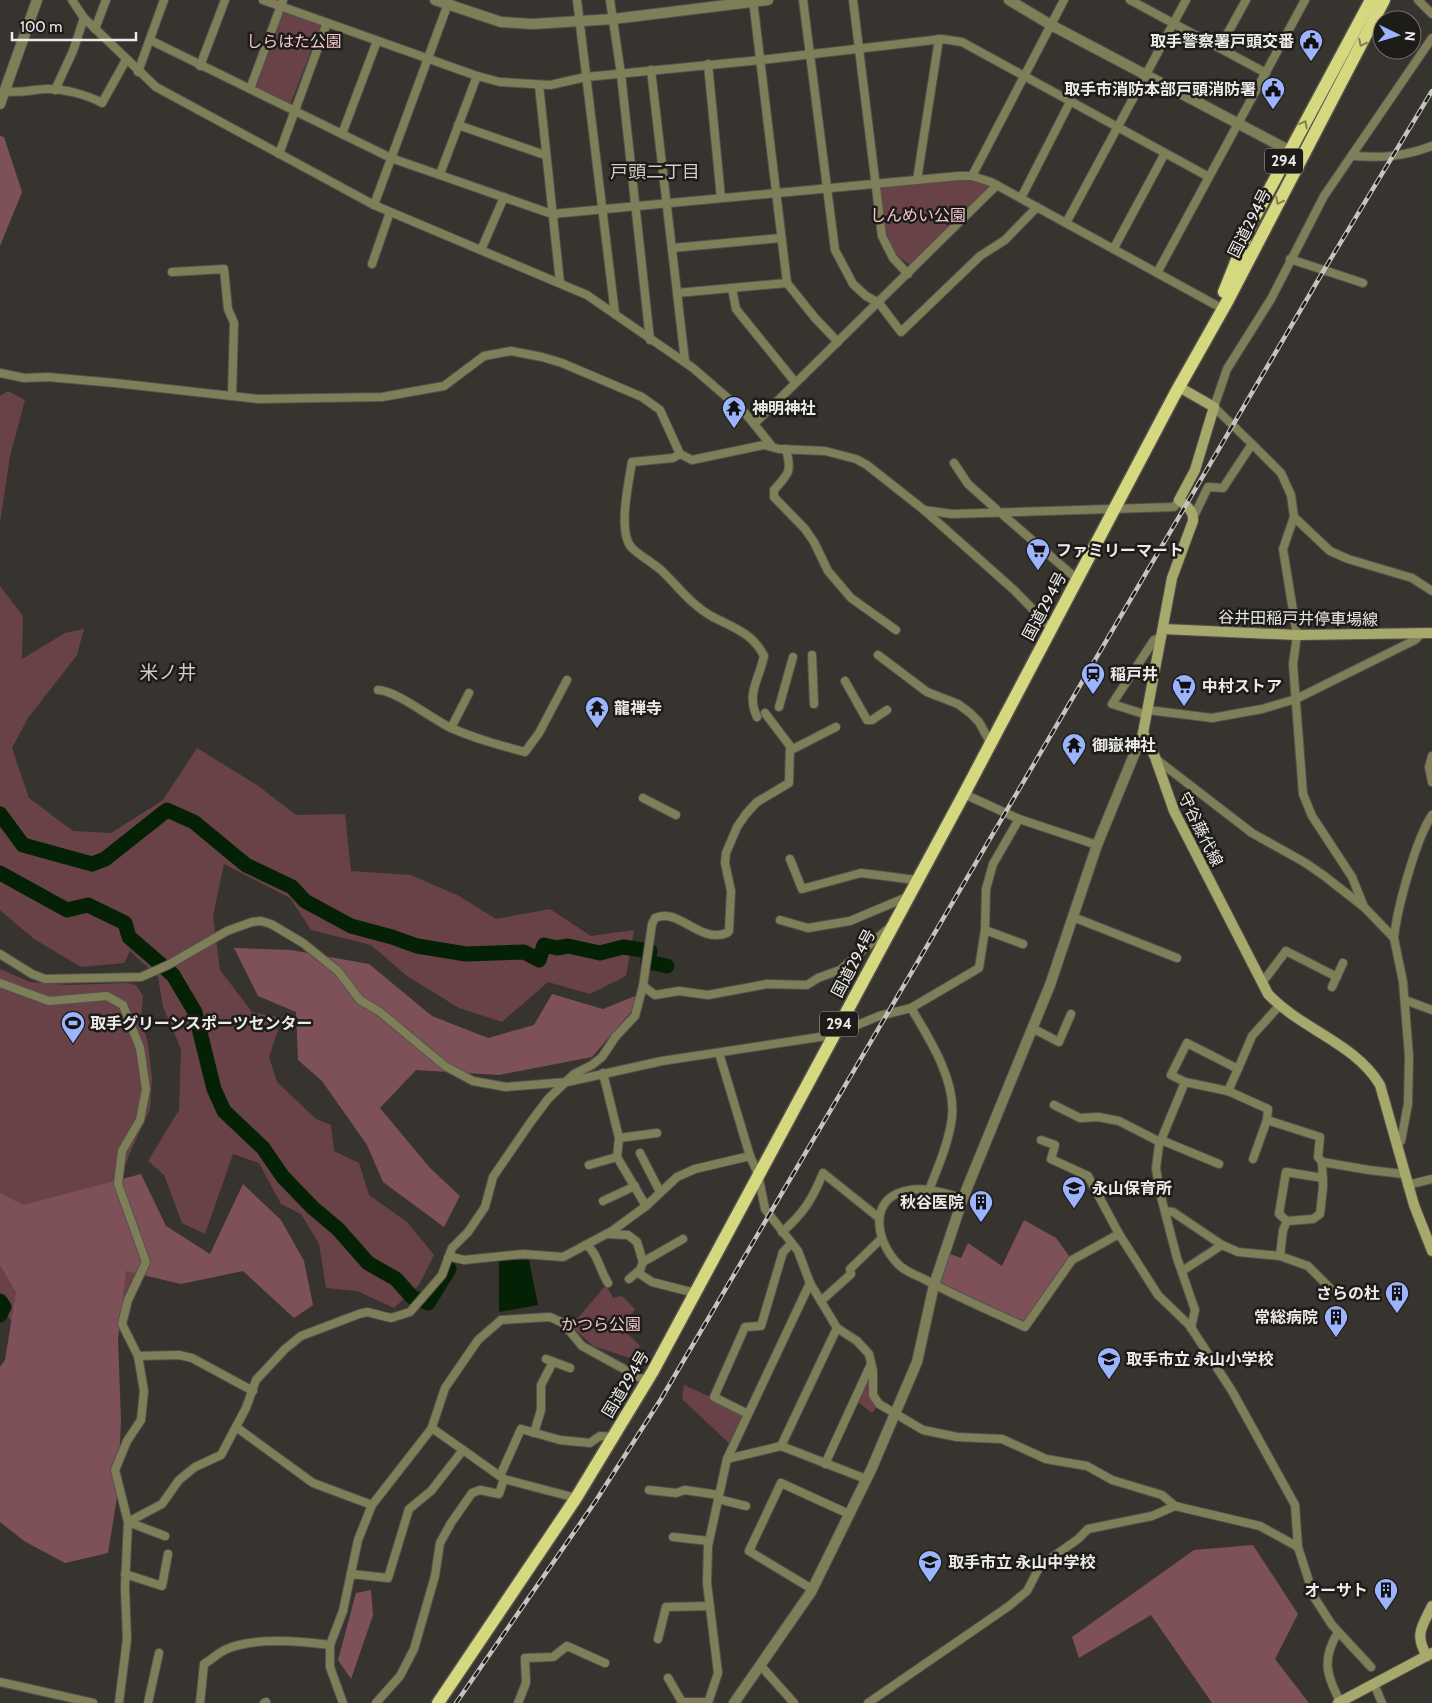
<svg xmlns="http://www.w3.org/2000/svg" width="1432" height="1703" font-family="Cabin,'Noto Sans JP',sans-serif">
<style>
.green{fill:#684247}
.forest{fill:#7e5158}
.water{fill:#052105}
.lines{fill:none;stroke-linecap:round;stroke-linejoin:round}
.river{stroke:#052105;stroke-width:15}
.minor-casing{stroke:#54514d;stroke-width:10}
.tertiary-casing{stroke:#54514d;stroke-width:12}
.secondary-casing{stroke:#54514d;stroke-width:12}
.trunk-casing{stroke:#54514d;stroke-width:15}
.minor{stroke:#7e7f59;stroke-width:8}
.tertiary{stroke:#7e7f59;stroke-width:10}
.secondary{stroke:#a7a96c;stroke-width:10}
.trunk{stroke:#d6d87f;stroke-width:12}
.rail-casing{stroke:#c6c3c1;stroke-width:4.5}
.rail{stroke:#1d1c19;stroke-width:2.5;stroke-dasharray:8;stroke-linecap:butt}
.oneway{stroke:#838351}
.labels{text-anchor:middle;stroke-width:5;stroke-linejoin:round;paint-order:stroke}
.shield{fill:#1d1c19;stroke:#afadab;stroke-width:1}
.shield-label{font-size:15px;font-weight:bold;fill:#edebe9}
.park-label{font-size:16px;fill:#f5c6cc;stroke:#1d1c19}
.poi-label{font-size:16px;font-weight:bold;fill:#edebe9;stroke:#1d1c19;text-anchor:start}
.street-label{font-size:16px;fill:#edebe9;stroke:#1d1c19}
.neighbourhood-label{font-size:18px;fill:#d0ccc7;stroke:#1d1c19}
.quarter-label{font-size:19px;fill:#d0ccc7;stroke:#1d1c19}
</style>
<rect width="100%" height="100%" fill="#37342f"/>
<g class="green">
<path d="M284 11 321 26 290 105 256 87Z"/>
<path d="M959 176 997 185 914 268 894 253 885 228 875 185Z"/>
<path d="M8 391 25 400 10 456 0 523V396Z"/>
<path d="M0 586 23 616 22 659 65 633 84 629 77 655 28 718 12 748 29 798 73 831 111 833 163 800 197 748 257 785 296 815 345 814 351 871 411 875 459 896 496 919 550 909 591 936 634 930 626 976 590 994 548 982 502 1022 459 1008 407 976 371 945 311 930 290 898 224 864 213 916 220 970 252 1012 282 1018 269 1057 277 1082 316 1119 331 1125 334 1151 359 1163 369 1195 407 1222 434 1255 419 1285 394 1308 357 1291 326 1288 319 1244 301 1214 281 1204 259 1163 233 1154 205 1234 182 1223 164 1175 148 1161 179 1110 181 1049 163 1007 158 977 130 951 124 963 81 967 34 939 0 910Z"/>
<path d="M0 969 30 982 69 985 126 983 136 985 143 996 141 1018 148 1044 152 1078 150 1109 129 1155 115 1195 144 1270 126 1307 16 1329 0 1303Z"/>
<path d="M606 1285 613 1298 622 1296 635 1309 622 1328 640 1346 633 1359 593 1346 571 1326Z"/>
<path d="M871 1364 873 1395 879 1404 872 1413 855 1400Z"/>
<path d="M684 1385 748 1414 732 1446 682 1399Z"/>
</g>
<g class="forest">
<path d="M0 136 4 137 22 192 0 246Z"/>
<path d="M234 948 291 950 369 964 432 1016 488 1038 534 1025 552 994 603 1009 650 990 592 1057 499 1075 416 1070 380 1108 430 1168 460 1196 444 1227 383 1182 367 1145 322 1081 298 1060 296 1012 258 996Z"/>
<path d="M141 1174 166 1226 210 1254 243 1184 281 1220 304 1261 313 1305 294 1318 243 1271 181 1284 126 1271 118 1339 121 1420 118 1491 108 1553 65 1563 24 1541 0 1522V1367L5 1360 16 1292 0 1265V1193L23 1205Z"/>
<path d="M1024 1220 1056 1238 1072 1260 1025 1327 934 1285 945 1252 961 1258 968 1243 1002 1266Z"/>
<path d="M1253 1545 1298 1614 1275 1659 1309 1703H1212L1151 1615 1079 1658 1072 1637 1194 1550Z"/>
<path d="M371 1590 373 1615 351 1679 338 1660 356 1593Z"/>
</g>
<path class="water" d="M499 1260H529L538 1305 499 1312Z"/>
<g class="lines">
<g class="river">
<path d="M0 814 23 845 92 864 105 859 167 810 194 822 246 865 292 887 305 901 351 926 392 937 417 946 466 954 524 952 539 960 544 945 557 948 568 946 600 953 623 947 650 951 648 962 667 966"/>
<path d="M0 873 67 910 88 905 125 923 129 937 173 975 195 1012 214 1089 224 1111 263 1148 283 1177 313 1208 338 1229 368 1263 396 1279 412 1297 428 1303 449 1269"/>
<path d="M0 1301 4 1307 0 1315"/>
</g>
<g class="minor-casing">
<g id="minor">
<path d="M72 0 84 18 156 87 374 205 587 295 693 368 745 413 771 445"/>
<path d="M263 0 477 76 500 82 550 85 586 77 761 60 942 39 962 42 1209 177"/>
<path d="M577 0 615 314"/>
<path d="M610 0 621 74 650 340"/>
<path d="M753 0 787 283 815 318 838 342"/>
<path d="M803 0 835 250 853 284 866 296 879 303 901 332 980 256 1005 240 1037 207"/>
<path d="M853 0 882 236 893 258 908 274"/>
<path d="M1130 0 1266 73"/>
<path d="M1418 0 1432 14"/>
<path d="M95 29 106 0"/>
<path d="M150 40 391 158 552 214 959 176H972L991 182 1223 309"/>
<path d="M1220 47 1246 0"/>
<path d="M708 64 721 198"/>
<path d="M200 66 225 0"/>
<path d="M651 70 685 361"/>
<path d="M138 72 164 0"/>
<path d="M539 85 560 283"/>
<path d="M250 89 283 0"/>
<path d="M55 90 73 51 84 18"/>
<path d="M5 91C21 94 33 89 48 89 65 89 88 95 102 103L126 60"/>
<path d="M458 125 545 155"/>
<path d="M342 134 377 41"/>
<path d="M279 154 327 23"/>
<path d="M1352 156C1382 158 1403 157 1432 146"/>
<path d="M440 174 477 76"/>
<path d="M972 176 1064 0"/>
<path d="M917 180 939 39"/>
<path d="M1021 198 1070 102"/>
<path d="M374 205 449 1"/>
<path d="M1066 223 1186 0"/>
<path d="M672 248 781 238"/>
<path d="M1114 248 1165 153"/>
<path d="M481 250 504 197"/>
<path d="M1290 259 1363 283"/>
<path d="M372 264 390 212"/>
<path d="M172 272 224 269 228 309 234 323 232 396"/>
<path d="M1157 273 1305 0"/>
<path d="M732 288 736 309 795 382"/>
<path d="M677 293 787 283"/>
<path d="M0 373 24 378 48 377 115 383 259 399 382 397 444 386 484 356 511 351 542 357 562 363 642 397 660 410 680 454 692 460 764 445 779 449 825 451 856 459 867 465 924 510 1014 590 1051 628"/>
<path d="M754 424 997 185"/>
<path d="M1252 444 1214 407 1227 369 1271 299 1324 196 1432 38"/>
<path d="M786 449C792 472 789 473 774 490V497L805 529 814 542 828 571 851 598 896 630"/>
<path d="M680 454 673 458 632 462C629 481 617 533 632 548 642 558 656 564 665 574 680 589 692 605 711 616 732 627 753 633 764 656 759 680 746 693 757 717"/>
<path d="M954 463 968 484 996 509"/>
<path d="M924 510 952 514 1174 507 1179 500"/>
<path d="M1002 514 1077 579"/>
<path d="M1194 516 1208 487 1223 488 1252 444 1281 473 1291 495 1294 517 1283 549 1297 635 1293 664 1303 794 1312 816 1352 877 1364 907"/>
<path d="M1294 517 1330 551 1348 559 1412 578 1432 591"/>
<path d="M812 655 814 704"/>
<path d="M878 655 927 692 958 704 970 713 979 722 990 742"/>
<path d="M845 681 867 720H872L887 710"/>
<path d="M378 690C397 691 429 717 449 727 473 738 499 745 525 752L539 733 567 680"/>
<path d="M779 707 793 657"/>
<path d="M1148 710 1212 718 1262 709 1296 699 1415 640 1421 634"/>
<path d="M1147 715 1112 704 1154 640 1162 637"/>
<path d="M451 728 469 693"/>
<path d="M791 750 836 727"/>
<path d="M1432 756 1429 767 1432 782"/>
<path d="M1156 759 1252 833 1304 862 1323 875 1364 907 1394 938 1403 982 1409 1056 1408 1104 1401 1141 1396 1145"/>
<path d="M964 794 1019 819 1097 845"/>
<path d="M643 798 676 815"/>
<path d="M790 859 802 889 861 873 916 880"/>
<path d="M1073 917 1177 958"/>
<path d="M780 920 808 928 850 921 907 897"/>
<path d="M985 930 1023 944"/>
<path d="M1394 938C1397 908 1416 839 1432 815"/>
<path d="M0 954 32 974 45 979 141 977 168 965 227 931 252 922 261 921 271 924 303 943 324 960 338 971 360 1000 380 1012 445 1066 473 1081 506 1087 567 1082 662 1061 833 1035 879 1016 911 1008 979 968 985 930 986 889 993 864 1019 819"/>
<path d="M0 983 49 1001 107 996 123 1005 140 1048 146 1089 140 1120 122 1151 118 1184 146 1262 128 1300 122 1324 138 1356 144 1391 141 1420 127 1441 115 1470 128 1522 125 1587 127 1639 119 1703"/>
<path d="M1262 983 1286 951 1337 977"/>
<path d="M643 986 655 995 679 991 708 995 767 984 807 985 818 978 840 970 890 927"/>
<path d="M1332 987 1343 963"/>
<path d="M1405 1000 1432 1010"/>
<path d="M911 1008C929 1038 956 1080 952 1117 949 1142 938 1167 929 1190"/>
<path d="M1032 1028 1059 1042 1071 1014"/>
<path d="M719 1053 750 1156 758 1174 765 1209 798 1251 810 1283 837 1328 857 1341 869 1354 873 1371V1395L879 1404 923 1430 957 1437 1002 1439 1046 1459 1087 1466 1112 1480 1162 1495 1175 1506 1260 1526 1298 1547 1314 1597 1332 1625 1371 1667"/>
<path d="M1238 1069 1228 1091 1268 1109 1267 1120 1320 1137 1318 1157 1322 1162 1369 1170 1404 1174"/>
<path d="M603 1073 619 1138 617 1157 646 1206"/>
<path d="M1185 1082 1228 1091"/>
<path d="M1054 1105 1080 1118 1098 1117 1119 1121 1160 1142"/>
<path d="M619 1138 657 1133"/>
<path d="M1041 1140 1055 1145 1051 1159 1088 1176 1119 1234"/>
<path d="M1161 1140 1219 1164"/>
<path d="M640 1153 660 1192"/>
<path d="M1253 1159 1267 1120"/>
<path d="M589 1165 617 1157"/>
<path d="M1407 1185 1432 1179"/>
<path d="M959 1197C943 1193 927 1187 910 1190 867 1196 875 1242 899 1265 905 1271 915 1275 922 1278 955 1296 991 1311 1025 1327L1072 1260 1119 1234 1158 1295 1190 1326 1232 1391 1295 1505 1298 1547"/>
<path d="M603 1201 635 1186"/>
<path d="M1165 1211 1173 1212 1222 1245 1182 1271"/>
<path d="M1287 1221 1279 1214 1286 1172 1323 1178"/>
<path d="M782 1232C804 1213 813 1198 823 1173L878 1217"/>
<path d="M606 1234 628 1235 637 1242 643 1262 640 1270 629 1279"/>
<path d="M586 1245C598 1253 600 1271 608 1283"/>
<path d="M1222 1245 1238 1252 1280 1256 1308 1266 1330 1288"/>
<path d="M1280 1256 1283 1230 1287 1221 1313 1219 1320 1214 1323 1187 1322 1162"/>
<path d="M448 1258 452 1257 464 1260 523 1254 563 1257 612 1231 646 1206 677 1177 695 1169 750 1156"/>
<path d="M643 1262 683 1239"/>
<path d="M637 1272 652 1282 695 1293"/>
<path d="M821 1301 851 1274 850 1269 881 1239"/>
<path d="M1191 1328 1195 1310 1177 1258 1160 1193 1156 1168 1159 1145 1185 1082 1171 1075 1187 1043 1238 1069 1252 1036 1279 1006"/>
<path d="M138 1356 179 1355 192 1358 253 1391"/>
<path d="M546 1359 570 1368"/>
<path d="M748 1414 714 1397 745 1327 761 1326 783 1252 791 1244"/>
<path d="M236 1427 313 1483 372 1505"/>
<path d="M431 1430 445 1388 478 1340 501 1320 550 1317 563 1323 582 1346 646 1381"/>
<path d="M534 1433 541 1410V1385L553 1362"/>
<path d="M781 1446 837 1328"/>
<path d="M727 1459 810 1283"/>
<path d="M825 1464 871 1364"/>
<path d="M500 1476 521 1429 560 1440 590 1443 600 1436 612 1437"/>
<path d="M649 1490 676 1493 685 1490 719 1495"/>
<path d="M718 1499 746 1506"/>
<path d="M128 1522 162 1504 179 1480 195 1467 221 1455 246 1408 256 1380 285 1349 301 1336 359 1314 367 1312 391 1318 410 1312 442 1275 452 1248 468 1232 485 1207 493 1177 530 1123 548 1099 574 1074 592 1065 602 1057 616 1036 635 1016 643 986 652 924 655 918C679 907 699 944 727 933L729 931 731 891 725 863 726 853 737 827 746 814 757 802 789 783 790 746 765 713"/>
<path d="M128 1522 165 1536"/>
<path d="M673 1537 709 1541"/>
<path d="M125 1574 162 1586 168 1554"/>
<path d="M351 1574 388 1578 409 1509 431 1491 463 1450"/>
<path d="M812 1589 749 1551 781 1483 849 1514"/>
<path d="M1338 1632C1321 1661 1327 1674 1340 1702"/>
<path d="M658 1639 666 1607 709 1606"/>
<path d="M761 1666 794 1703"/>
<path d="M668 1678 682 1702H707"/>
<path d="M0 1682 93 1703"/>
<path d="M1374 1684 1382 1703"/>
<path d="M148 1703 159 1653"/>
<path d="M200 1703 204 1664C211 1660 219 1652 227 1649 255 1637 300 1641 330 1645"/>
<path d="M264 1703 266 1702"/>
<path d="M343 1703 330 1667V1645L343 1611 358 1540 372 1505 432 1428 504 1479 576 1498"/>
<path d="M376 1703 400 1676 414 1649 435 1576 440 1543 451 1523 472 1493 480 1490 499 1494 504 1479"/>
<path d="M518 1703 526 1683 525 1658 553 1657 567 1646 605 1663"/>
<path d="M708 1703 718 1673 707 1583 708 1546 727 1459 781 1446 866 1479"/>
<path d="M868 1703 1009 1606 1027 1591 1040 1566 1078 1539 1088 1529 1152 1516 1175 1506"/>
</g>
</g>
<g class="tertiary-casing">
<g id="tertiary">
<path d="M435 0 501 22 533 24 613 19 768 0"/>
<path d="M1009 0 1051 25 1296 154"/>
<path d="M0 104 37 0"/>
<path d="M734 1703 811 1592 871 1470 917 1362 934 1285 963 1198 1050 985 1097 845 1143 733"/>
</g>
</g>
<g class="secondary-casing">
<g id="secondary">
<path d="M1179 387 1214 407 1195 470 1179 500C1187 506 1194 511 1193 521L1172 578 1143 733 1155 757 1174 811 1268 994C1302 1030 1355 1043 1380 1085L1414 1205 1432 1251"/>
<path d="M1163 629 1297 635 1432 633"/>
<path d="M1427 1656C1414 1634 1422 1627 1432 1606"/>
<path d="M1338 1703 1432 1653"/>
</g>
</g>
<g class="trunk-casing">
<g id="trunk">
<path d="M1224 292 1252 222 1371 0"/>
<path d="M438 1703 576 1498 653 1371 964 794 1175 394 1228 300 1384 0"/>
</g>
</g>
<use href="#minor" class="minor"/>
<use href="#tertiary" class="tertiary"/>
<use href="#secondary" class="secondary"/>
<use href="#trunk" class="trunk"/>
<g class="rail-casing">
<path id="rail" d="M456 1703 595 1502 661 1399 1324 270 1432 91"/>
</g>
<use href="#rail" class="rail"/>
</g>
<defs><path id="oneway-chevron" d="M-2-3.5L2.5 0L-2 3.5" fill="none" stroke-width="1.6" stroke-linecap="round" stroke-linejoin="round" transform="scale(1.25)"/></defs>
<g class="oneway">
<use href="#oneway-chevron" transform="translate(1362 43) rotate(117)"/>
<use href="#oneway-chevron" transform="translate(1304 124) rotate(-62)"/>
<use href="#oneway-chevron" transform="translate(1279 201) rotate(117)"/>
</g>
<defs>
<g id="civic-pin" transform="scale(1.25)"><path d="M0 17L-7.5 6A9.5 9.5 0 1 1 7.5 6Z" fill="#9cb4fd" stroke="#1d1c19"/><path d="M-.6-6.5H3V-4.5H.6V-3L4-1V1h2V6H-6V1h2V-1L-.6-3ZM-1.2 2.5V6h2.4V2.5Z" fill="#111"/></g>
<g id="temple-pin" transform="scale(1.25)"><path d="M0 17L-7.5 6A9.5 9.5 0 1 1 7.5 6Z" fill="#9cb4fd" stroke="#1d1c19"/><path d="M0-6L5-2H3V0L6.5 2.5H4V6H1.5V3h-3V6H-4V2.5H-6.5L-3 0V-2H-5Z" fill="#111"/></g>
<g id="supermarket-pin" transform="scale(1.25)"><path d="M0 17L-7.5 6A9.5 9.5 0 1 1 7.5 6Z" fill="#9cb4fd" stroke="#1d1c19"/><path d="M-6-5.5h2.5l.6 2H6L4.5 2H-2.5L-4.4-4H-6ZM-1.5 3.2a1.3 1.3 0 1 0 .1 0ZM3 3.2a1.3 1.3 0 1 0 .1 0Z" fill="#111"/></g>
<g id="station-pin" transform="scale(1.25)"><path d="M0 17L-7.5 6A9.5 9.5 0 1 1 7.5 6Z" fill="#9cb4fd" stroke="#1d1c19"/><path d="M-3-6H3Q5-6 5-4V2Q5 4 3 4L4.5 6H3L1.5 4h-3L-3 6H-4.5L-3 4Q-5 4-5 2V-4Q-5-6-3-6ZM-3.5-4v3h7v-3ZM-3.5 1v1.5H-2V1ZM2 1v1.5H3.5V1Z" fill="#111"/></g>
<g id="stadium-pin" transform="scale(1.25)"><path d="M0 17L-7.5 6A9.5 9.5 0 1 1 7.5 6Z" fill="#9cb4fd" stroke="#1d1c19"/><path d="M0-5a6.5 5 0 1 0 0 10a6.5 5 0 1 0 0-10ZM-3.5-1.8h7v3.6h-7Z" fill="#111"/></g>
<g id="school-pin" transform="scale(1.25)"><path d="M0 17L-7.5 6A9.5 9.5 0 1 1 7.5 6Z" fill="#9cb4fd" stroke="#1d1c19"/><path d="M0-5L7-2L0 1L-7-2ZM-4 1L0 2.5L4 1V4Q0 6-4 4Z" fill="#111"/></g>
<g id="building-pin" transform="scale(1.25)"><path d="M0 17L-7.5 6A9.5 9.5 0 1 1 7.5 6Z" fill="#9cb4fd" stroke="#1d1c19"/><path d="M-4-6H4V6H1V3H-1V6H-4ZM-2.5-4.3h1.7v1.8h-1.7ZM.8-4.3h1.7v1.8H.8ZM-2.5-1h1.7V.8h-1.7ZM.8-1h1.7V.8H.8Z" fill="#111"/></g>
</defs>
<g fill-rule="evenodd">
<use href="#civic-pin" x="1311" y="41"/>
<use href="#civic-pin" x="1273" y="89"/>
<use href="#temple-pin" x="734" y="408"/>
<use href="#supermarket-pin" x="1038" y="550"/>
<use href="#station-pin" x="1093" y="674"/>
<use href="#supermarket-pin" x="1184" y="686"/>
<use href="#temple-pin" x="597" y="708"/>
<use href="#temple-pin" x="1074" y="745"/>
<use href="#stadium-pin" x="73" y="1023"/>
<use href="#school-pin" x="1074" y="1188"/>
<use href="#building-pin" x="981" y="1202"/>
<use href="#building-pin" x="1397" y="1293"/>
<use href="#building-pin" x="1336" y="1317"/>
<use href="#school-pin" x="1109" y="1359"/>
<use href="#school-pin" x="930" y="1562"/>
<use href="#building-pin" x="1386" y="1590"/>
</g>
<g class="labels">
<g class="shield">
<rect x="1265" y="148.5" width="38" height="25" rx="4"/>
<rect x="820" y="1011.5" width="38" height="25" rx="4"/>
</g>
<g class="shield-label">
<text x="1284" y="166">294</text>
<text x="839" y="1029">294</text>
</g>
<g class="park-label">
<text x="294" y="47">しらはた公園</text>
<text x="918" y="221">しんめい公園</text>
<text x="601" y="1330">かつら公園</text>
</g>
<g class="poi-label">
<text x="1294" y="47" text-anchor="end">取手警察署戸頭交番</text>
<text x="1256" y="95" text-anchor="end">取手市消防本部戸頭消防署</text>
<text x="752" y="414">神明神社</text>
<text x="1056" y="556">ファミリーマート</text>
<text x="1110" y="680">稲戸井</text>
<text x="1202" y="692">中村ストア</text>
<text x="614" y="714">龍禅寺</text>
<text x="1092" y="751">御嶽神社</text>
<text x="90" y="1029">取手グリーンスポーツセンター</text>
<text x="1092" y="1194">永山保育所</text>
<text x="964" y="1208" text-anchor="end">秋谷医院</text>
<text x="1380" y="1299" text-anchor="end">さらの杜</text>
<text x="1318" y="1323" text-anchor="end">常総病院</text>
<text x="1126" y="1365">取手市立 永山小学校</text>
<text x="948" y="1568">取手市立 永山中学校</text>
<text x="1368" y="1596" text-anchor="end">オーサト</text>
</g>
<g class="street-label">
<text transform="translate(1249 223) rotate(-63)" y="6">国道294号</text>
<text transform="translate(1044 606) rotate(-62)" y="6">国道294号</text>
<text transform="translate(1298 618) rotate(1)" y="6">谷井田稲戸井停車場線</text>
<text transform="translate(1201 829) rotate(64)" y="6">守谷藤代線</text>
<text transform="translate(853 963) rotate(-62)" y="6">国道294号</text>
<text transform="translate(625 1384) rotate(-59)" y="6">国道294号</text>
</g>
<g class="neighbourhood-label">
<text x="655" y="178">戸頭二丁目</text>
</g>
<g class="quarter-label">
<text x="168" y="679">米ノ井</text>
</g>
</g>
<g transform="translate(1397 35) rotate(95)"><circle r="24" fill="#1d1c19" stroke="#706f6c"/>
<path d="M0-4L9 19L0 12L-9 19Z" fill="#9cb4fd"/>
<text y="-8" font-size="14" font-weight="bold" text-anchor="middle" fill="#edebe9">N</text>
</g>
<path d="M12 32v8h124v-8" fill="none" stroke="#edebe9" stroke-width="2.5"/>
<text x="20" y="32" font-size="15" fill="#edebe9" stroke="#1d1c19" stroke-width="4" paint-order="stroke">100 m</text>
</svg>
